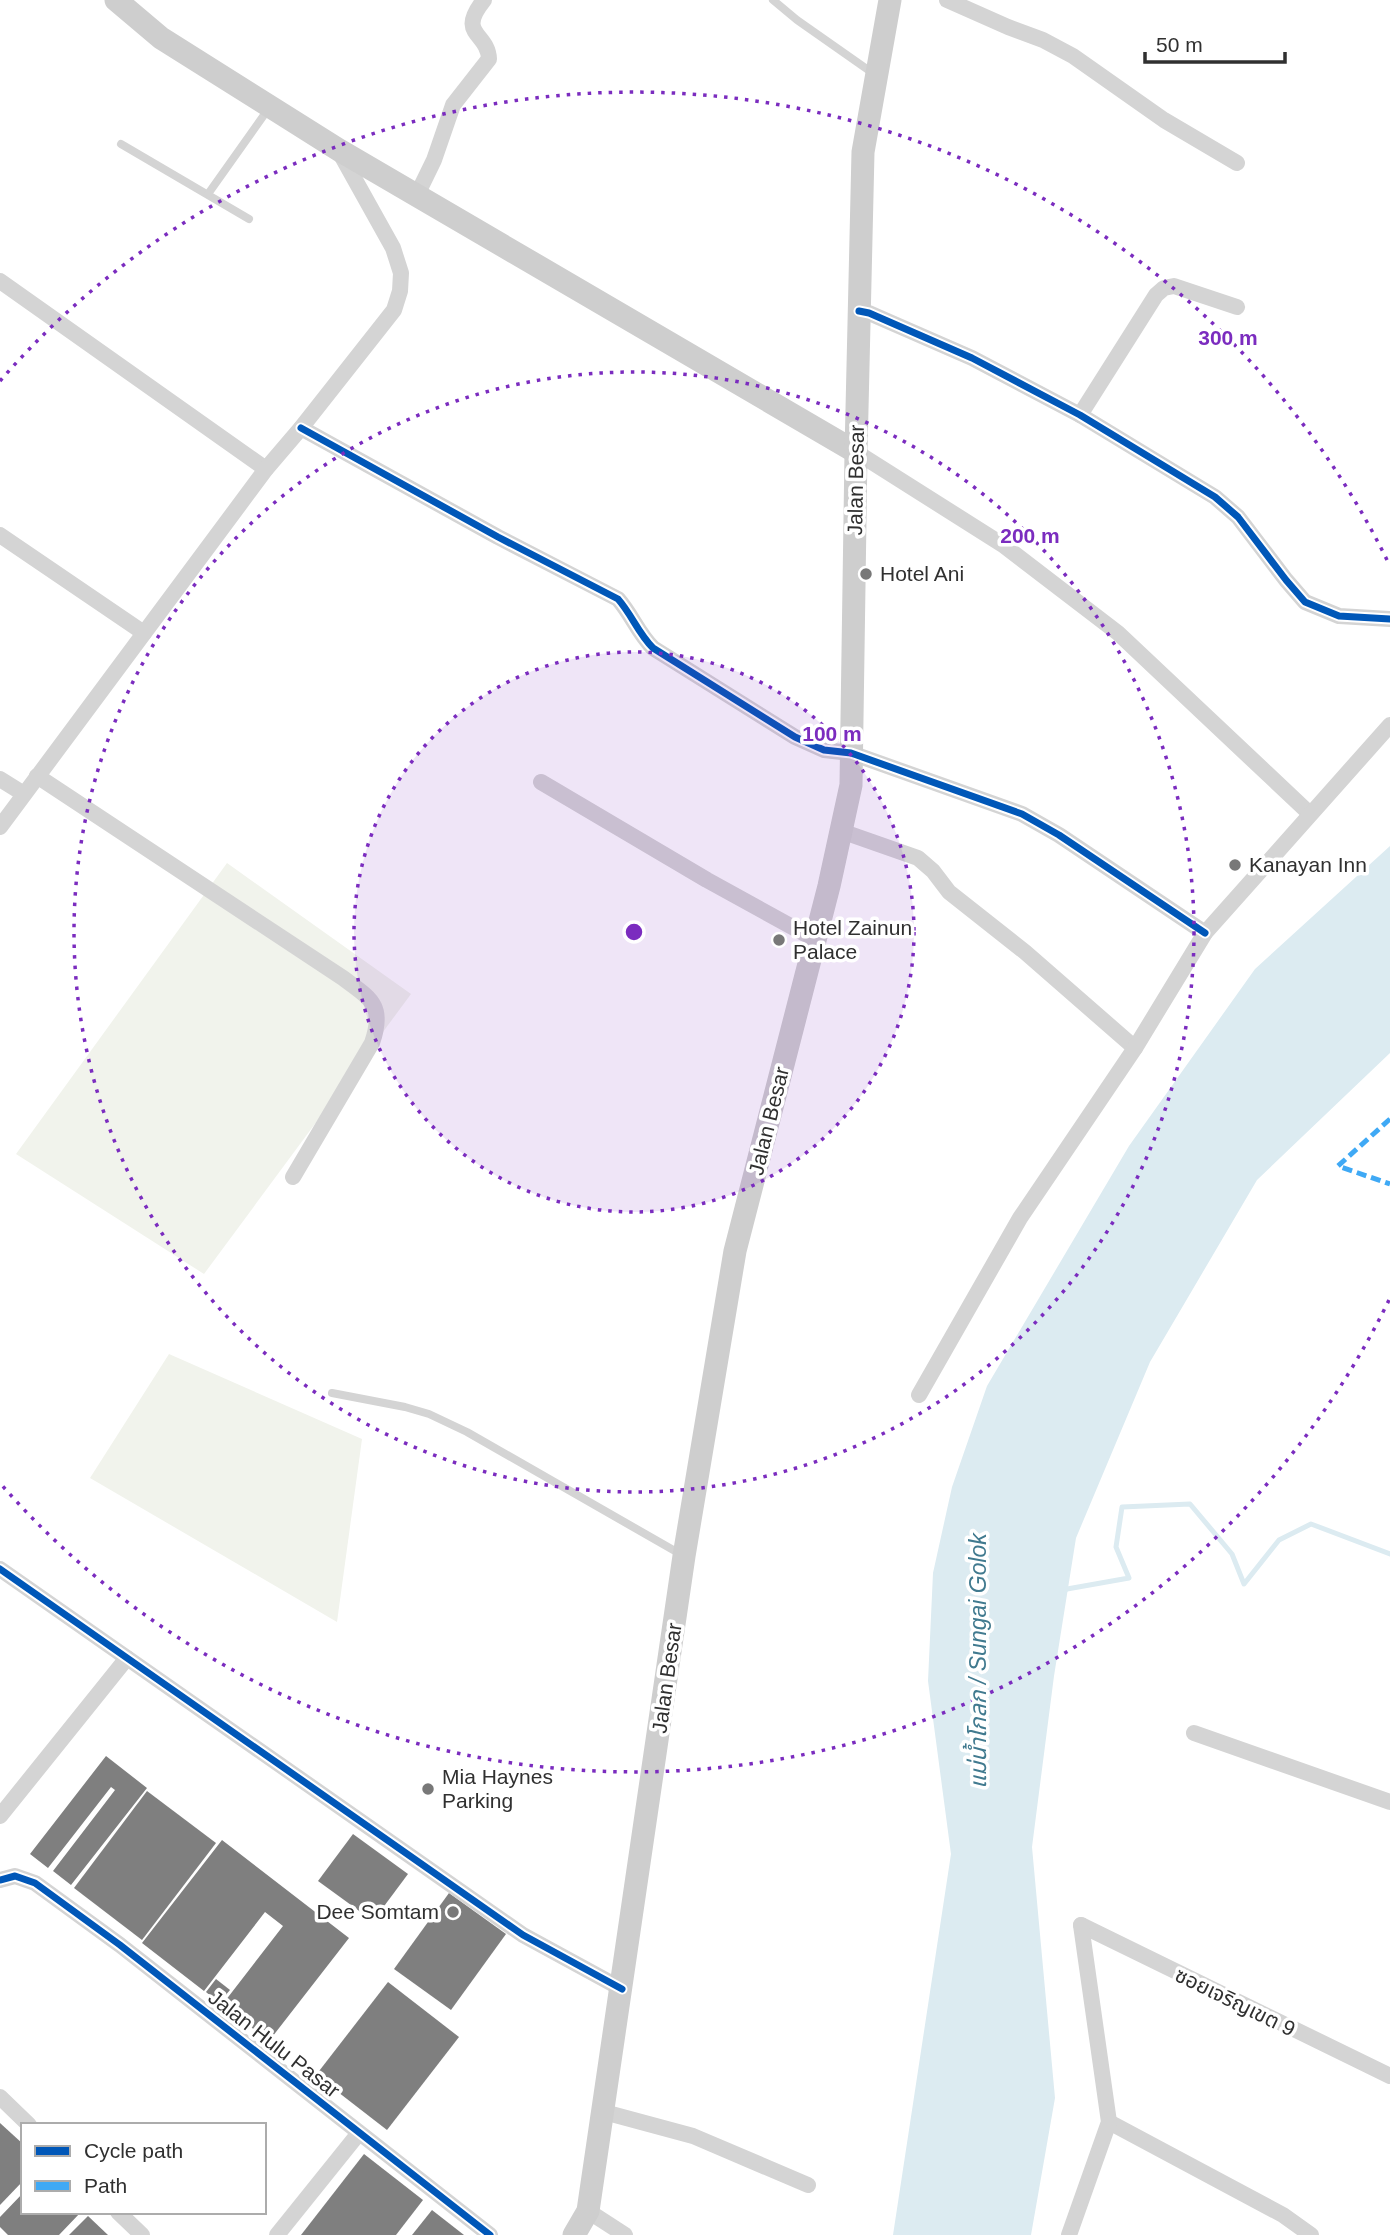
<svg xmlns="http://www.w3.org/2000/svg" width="1390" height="2235" font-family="Arial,'Noto Sans Thai',sans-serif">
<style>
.green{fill:#f1f3ec}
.water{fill:#dcebf1}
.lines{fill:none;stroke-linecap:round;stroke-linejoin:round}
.stream{stroke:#dcebf1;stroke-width:5}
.building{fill:#7f7f7f}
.lane{stroke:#d4d4d4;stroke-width:8}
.street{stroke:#d4d4d4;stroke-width:16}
.secondary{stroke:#cecece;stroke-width:23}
.quiet{stroke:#3fa9f5;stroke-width:5;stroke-dasharray:10 5;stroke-linecap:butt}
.cycleway-casing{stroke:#fff;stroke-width:11}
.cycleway{stroke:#0057b8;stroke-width:7}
.ring{fill:none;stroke:#7b2cbf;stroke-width:3.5;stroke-dasharray:3.5 7}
.poi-dot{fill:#787878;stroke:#fff;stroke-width:2.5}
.labels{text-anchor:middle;stroke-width:7;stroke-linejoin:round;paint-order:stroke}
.street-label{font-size:21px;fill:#303030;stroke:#fff}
.poi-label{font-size:21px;fill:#303030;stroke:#fff;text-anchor:start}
.water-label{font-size:23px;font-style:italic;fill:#417a8f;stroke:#fff}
.centre{fill:#7b2cbf;stroke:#fff;stroke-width:3.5}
.ring-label{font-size:21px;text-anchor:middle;font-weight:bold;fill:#7b2cbf;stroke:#fff;stroke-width:7;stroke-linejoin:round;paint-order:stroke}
</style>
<rect width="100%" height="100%" fill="#fff"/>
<g class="green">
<path d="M227 863 411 994 204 1274 16 1154Z"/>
<path d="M169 1354 362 1439 337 1622 90 1478Z"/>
</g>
<path class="water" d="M1390 846V1053L1257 1180 1150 1362 1076 1538 1054 1676 1032 1847 1055 2098 1031 2235H893L951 1854 928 1681 933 1573 952 1487 987 1386 1129 1146 1255 969Z"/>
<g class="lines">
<path class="stream" d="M1062 1592 1067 1589 1129 1578 1116 1547 1122 1507 1190 1504 1232 1554 1244 1584 1279 1540 1311 1524 1390 1554"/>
</g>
<g class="building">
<path d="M106 1756 147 1788 71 1885 53 1871 115 1790 111 1787 48 1868 30 1854Z"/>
<path d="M147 1791 216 1843 142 1940 74 1888Z"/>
<path d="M353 1834 408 1874 373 1921 318 1881Z"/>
<path d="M222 1840 349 1938 269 2041 222 2005 283 1926 265 1912 204 1991 142 1943Z"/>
<path d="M449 1893 506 1934 451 2010 394 1969Z"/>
<path d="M216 1979 230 1990 219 2003 206 1992Z"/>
<path d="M388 1982 459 2037 387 2130 316 2075Z"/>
<path d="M0 2123 23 2144V2181L0 2205Z"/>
<path d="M364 2154 423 2200 396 2235H301Z"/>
<path d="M23 2193V2212H81L59 2235H8L0 2227V2217Z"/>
<path d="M432 2210 464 2235H412Z"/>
<path d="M88 2216 108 2235H69Z"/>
</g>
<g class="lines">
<g class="lane">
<path d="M773 0 797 20 874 74"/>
<path d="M121 144 249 219"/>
<path d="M208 194 269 108"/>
<path d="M332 1393 405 1407 429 1414 467 1432 682 1555"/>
</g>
<g class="street">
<path d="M947 0 1008 27 1043 40 1073 56 1164 120 1237 163"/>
<path d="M416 197 434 160 453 105 489 59C488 32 456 35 484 0"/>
<path d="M0 281 266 469"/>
<path d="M859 311 869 313 972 358 1080 415 1215 497 1238 517 1286 580 1305 602 1339 616 1390 619"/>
<path d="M1080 415 1156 295 1164 288 1174 286 1237 307"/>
<path d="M301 428 498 537 618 599C632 615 638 633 653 648L795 737 824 750 851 753 1022 814 1059 835 1205 933"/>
<path d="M856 452 1003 545 1118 633 1309 813"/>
<path d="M0 535 144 633"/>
<path d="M37 776 343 978C371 999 385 1005 372 1043L293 1177"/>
<path d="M0 779 24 794"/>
<path d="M541 782 707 880 816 940"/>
<path d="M0 827 266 469 301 428 394 310 400 291 401 273 393 248 340 153"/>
<path d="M841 831 918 858 933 871 949 892 1025 952 1135 1048"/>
<path d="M919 1395 1020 1218 1135 1048 1205 933 1390 725"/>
<path d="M0 1569 523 1935 622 1989"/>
<path d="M1194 1733 1390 1802"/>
<path d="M0 1816 127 1658"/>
<path d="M0 1880 15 1876 35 1883 120 1945 490 2235"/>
<path d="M1081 1925 1390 2076"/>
<path d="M0 2097 29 2125"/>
<path d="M604 2112 693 2136 808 2185"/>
<path d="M1109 2122 1283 2215 1311 2235"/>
<path d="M588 2211 625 2235"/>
<path d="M118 2212 142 2235"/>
<path d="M277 2235 359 2133"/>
<path d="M1069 2235 1109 2122 1081 1925"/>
</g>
<g class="secondary">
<path d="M116 0 161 38 339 150 856 452"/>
<path d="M574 2235 588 2211 684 1556 735 1251 829 886 851 785 856 452 863 152 890 0"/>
</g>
<path class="quiet" d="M1390 1119 1338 1166 1390 1184"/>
<g class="cycleway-casing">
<g id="cycleway">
<path d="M859 311 869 313 972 358 1080 415 1215 497 1238 517 1286 580 1305 602 1339 616 1390 619"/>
<path d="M301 428 498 537 618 599C632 615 638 633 653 648L795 737 824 750 851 753 1022 814 1059 835 1205 933"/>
<path d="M0 1569 523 1935 622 1989"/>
<path d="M0 1880 15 1876 35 1883 120 1945 490 2235"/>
</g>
</g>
<use href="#cycleway" class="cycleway"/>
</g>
<circle cx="634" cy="932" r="280" fill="#7b2cbf" fill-opacity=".12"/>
<g class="ring">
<circle cx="634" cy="932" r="280"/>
<circle cx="634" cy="932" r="560"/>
<path d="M1389 1300A840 840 0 0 1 0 1483M0 381A840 840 0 0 1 1389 564"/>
</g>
<g class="poi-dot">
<circle cx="866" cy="574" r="7"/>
<circle cx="1235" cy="865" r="7"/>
<circle cx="779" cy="940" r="7"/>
<circle cx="428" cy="1789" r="7"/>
<circle cx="453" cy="1912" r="7"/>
</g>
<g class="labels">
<g class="street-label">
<text transform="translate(856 480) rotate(-89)" y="7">Jalan Besar</text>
<text transform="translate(769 1121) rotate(-76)" y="7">Jalan Besar</text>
<text transform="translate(667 1678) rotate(-82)" y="7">Jalan Besar</text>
<text transform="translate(1235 2002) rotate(26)" y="7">ซอยเจริญเขต 9</text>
<text transform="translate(274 2044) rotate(38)" y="7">Jalan Hulu Pasar</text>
</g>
<g class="poi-label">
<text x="880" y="581">Hotel Ani</text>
<text x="1249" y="872">Kanayan Inn</text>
<text x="793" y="935">Hotel Zainun<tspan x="793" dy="24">Palace</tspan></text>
<text x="442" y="1784">Mia Haynes<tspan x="442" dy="24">Parking</tspan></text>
<text x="439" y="1919" text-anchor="end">Dee Somtam</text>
</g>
<g class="water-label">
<text transform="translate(978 1661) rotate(-90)" y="8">แม่น้ำโกลก / Sungai Golok</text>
</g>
</g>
<circle cx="634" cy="932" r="10" class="centre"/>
<g class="ring-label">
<text x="1228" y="345">300 m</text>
<text x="1030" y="543">200 m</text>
<text x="832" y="741">100 m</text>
</g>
<rect x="21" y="2123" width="245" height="91" fill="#ffffff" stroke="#acacac" stroke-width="2"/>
<rect x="35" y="2146" width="35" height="10" fill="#0057b8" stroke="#acacac" stroke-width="2"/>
<text x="84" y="2158" font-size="21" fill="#303030">Cycle path</text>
<rect x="35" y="2181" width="35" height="10" fill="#3fa9f5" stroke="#acacac" stroke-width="2"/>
<text x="84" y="2193" font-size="21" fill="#303030">Path</text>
<path d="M1145 52v10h140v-10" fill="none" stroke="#303030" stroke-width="3.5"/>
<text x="1156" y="52" font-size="21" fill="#303030" stroke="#ffffff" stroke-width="5" paint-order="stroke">50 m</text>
</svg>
